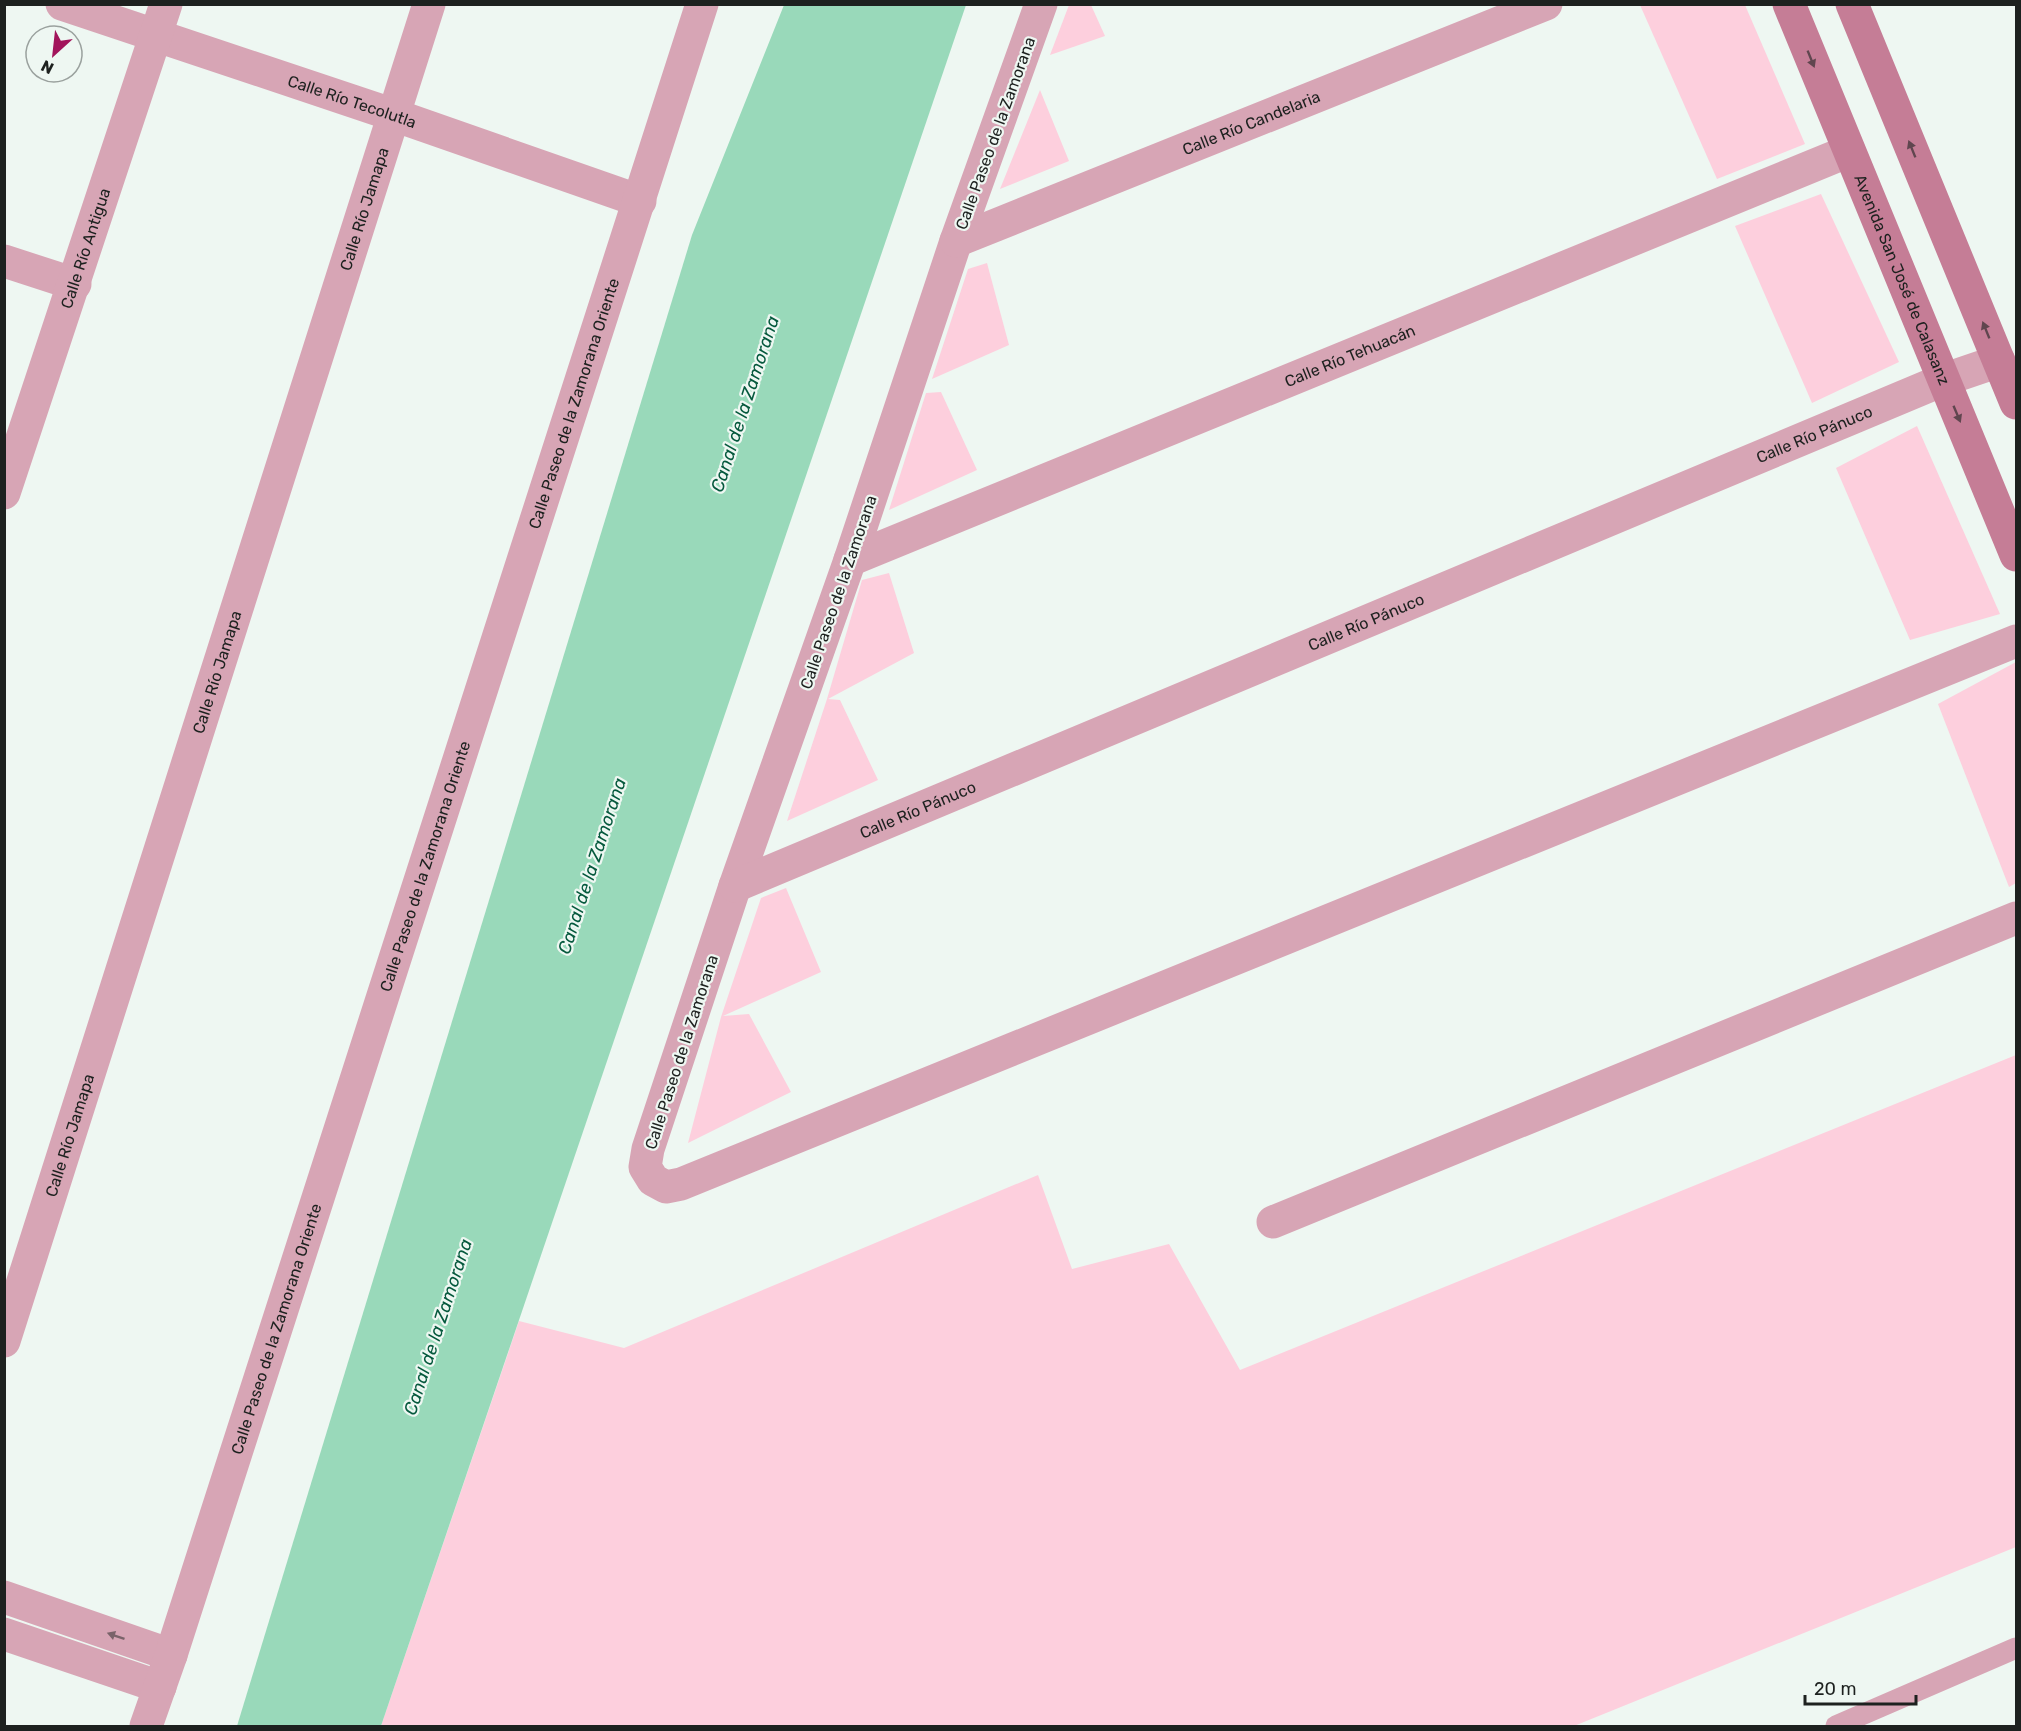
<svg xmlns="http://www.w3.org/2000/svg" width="2021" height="1731" font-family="Rubik,sans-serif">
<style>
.green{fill:#fdcfdd}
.water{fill:#99d9ba}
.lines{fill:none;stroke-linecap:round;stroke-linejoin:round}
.lane{stroke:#d7a5b5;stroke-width:21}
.street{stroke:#d7a5b5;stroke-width:33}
.secondary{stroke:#c57d96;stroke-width:33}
.oneway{fill:#60464f}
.oneway2{fill:#7a636a}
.labels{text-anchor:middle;stroke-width:4.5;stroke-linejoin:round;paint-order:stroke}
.street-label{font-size:16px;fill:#1d211f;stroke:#eef7f2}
.water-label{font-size:18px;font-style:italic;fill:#05593d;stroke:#eef7f2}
</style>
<rect width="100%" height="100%" fill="#eef7f2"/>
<g class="green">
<path d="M1069 5H1091L1105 36 1050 55Z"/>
<path d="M1640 5H1745L1805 144 1717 179Z"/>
<path d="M1040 90 1069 161 1000 189Z"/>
<path d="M1821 194 1899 362 1812 403 1735 226Z"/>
<path d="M987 263 1009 345 932 379 968 269Z"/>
<path d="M941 392 977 470 889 510 926 393Z"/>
<path d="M1917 426 2000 614 1910 640 1836 468Z"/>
<path d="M889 573 914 653 828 699 840 700 878 780 787 821 827 699 862 580Z"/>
<path d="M2016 662V883L2009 887 1938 704Z"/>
<path d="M786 888 821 972 723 1016 749 1014 791 1092 688 1143 721 1017 761 898Z"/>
<path d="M2016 1055V1547L1574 1726H381L519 1321 624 1348 1038 1175 1072 1269 1169 1244 1240 1370Z"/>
</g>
<path class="water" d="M784 5H966L381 1726H237L692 235Z"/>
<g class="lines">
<path class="lane" d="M1836 1726 2016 1648"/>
<g class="street">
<path id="s1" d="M62 4 394 115 640 201"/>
<path d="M1041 4 956 241 850 560 735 886 648 1149 645 1167 653 1180 666 1187 681 1184 2016 641"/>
<path id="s2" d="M956 241 1546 4"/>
<path d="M4 261 75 284"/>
<path id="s3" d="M4 493 166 4"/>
<path id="s4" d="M850 560 1849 151"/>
<path id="s5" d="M735 886 1943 380 1999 361"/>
<path d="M1273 1222 2016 918"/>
<path id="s6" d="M4 1341 429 4"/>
<path d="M4 1597 171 1655"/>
<path d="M4 1634 160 1687"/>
<path id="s7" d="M146 1726 171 1655 702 4"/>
</g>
<g class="secondary">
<path id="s8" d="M1789 4 2016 555"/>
<path d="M1852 4 2016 403"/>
</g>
</g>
<defs><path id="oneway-solid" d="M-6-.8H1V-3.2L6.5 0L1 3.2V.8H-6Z" transform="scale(1.5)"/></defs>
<g class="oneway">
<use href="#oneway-solid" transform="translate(1811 59) rotate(68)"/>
<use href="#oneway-solid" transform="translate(1912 149) rotate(-112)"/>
<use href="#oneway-solid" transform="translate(1986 330) rotate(-112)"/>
<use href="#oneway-solid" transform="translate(1957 414) rotate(67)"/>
</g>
<use class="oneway2" href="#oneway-solid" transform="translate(116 1636) rotate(-161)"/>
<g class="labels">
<g class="street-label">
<text dy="6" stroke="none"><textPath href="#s1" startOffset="306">Calle Río Tecolutla</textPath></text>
<text dy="6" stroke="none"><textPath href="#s2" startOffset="318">Calle Río Candelaria</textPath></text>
<text transform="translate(995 133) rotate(-70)" y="6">Calle Paseo de la Zamorana</text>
<text dy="6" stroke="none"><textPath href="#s6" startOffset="1188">Calle Río Jamapa</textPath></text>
<text dy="6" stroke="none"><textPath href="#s3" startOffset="258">Calle Río Antigua</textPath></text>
<text dy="6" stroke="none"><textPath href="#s8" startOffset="298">Avenida San José de Calasanz</textPath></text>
<text dy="6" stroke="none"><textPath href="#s4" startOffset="540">Calle Río Tehuacán</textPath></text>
<text dy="6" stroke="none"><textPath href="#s7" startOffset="1390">Calle Paseo de la Zamorana Oriente</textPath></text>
<text dy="6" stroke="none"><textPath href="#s5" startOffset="1170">Calle Río Pánuco</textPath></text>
<text transform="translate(838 592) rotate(-71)" y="6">Calle Paseo de la Zamorana</text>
<text dy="6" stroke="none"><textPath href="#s5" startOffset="684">Calle Río Pánuco</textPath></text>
<text dy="6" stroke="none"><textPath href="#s6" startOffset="702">Calle Río Jamapa</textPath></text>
<text dy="6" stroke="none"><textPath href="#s5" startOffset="198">Calle Río Pánuco</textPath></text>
<text dy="6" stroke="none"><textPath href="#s7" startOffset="904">Calle Paseo de la Zamorana Oriente</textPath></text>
<text transform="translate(681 1052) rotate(-72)" y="6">Calle Paseo de la Zamorana</text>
<text dy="6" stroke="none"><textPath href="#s6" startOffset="216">Calle Río Jamapa</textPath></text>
<text dy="6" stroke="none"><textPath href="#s7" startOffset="418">Calle Paseo de la Zamorana Oriente</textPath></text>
</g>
<g class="water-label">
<text transform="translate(745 404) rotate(-72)" y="6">Canal de la Zamorana</text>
<text transform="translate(592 866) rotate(-72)" y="6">Canal de la Zamorana</text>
<text transform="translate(438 1327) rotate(-72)" y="6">Canal de la Zamorana</text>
</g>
</g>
<rect width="2021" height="1731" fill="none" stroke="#1d211f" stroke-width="12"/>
<g transform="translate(54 54) rotate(207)"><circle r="28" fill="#eef7f2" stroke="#9aa19e" stroke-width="1.5"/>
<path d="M0-4.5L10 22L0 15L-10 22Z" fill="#a2145b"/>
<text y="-9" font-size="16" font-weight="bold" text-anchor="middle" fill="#1d211f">N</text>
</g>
<path d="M1805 1695v9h111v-9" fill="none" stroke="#1d211f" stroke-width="3"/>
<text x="1814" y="1695" font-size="18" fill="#1d211f" stroke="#eef7f2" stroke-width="4.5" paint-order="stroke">20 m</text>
</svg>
